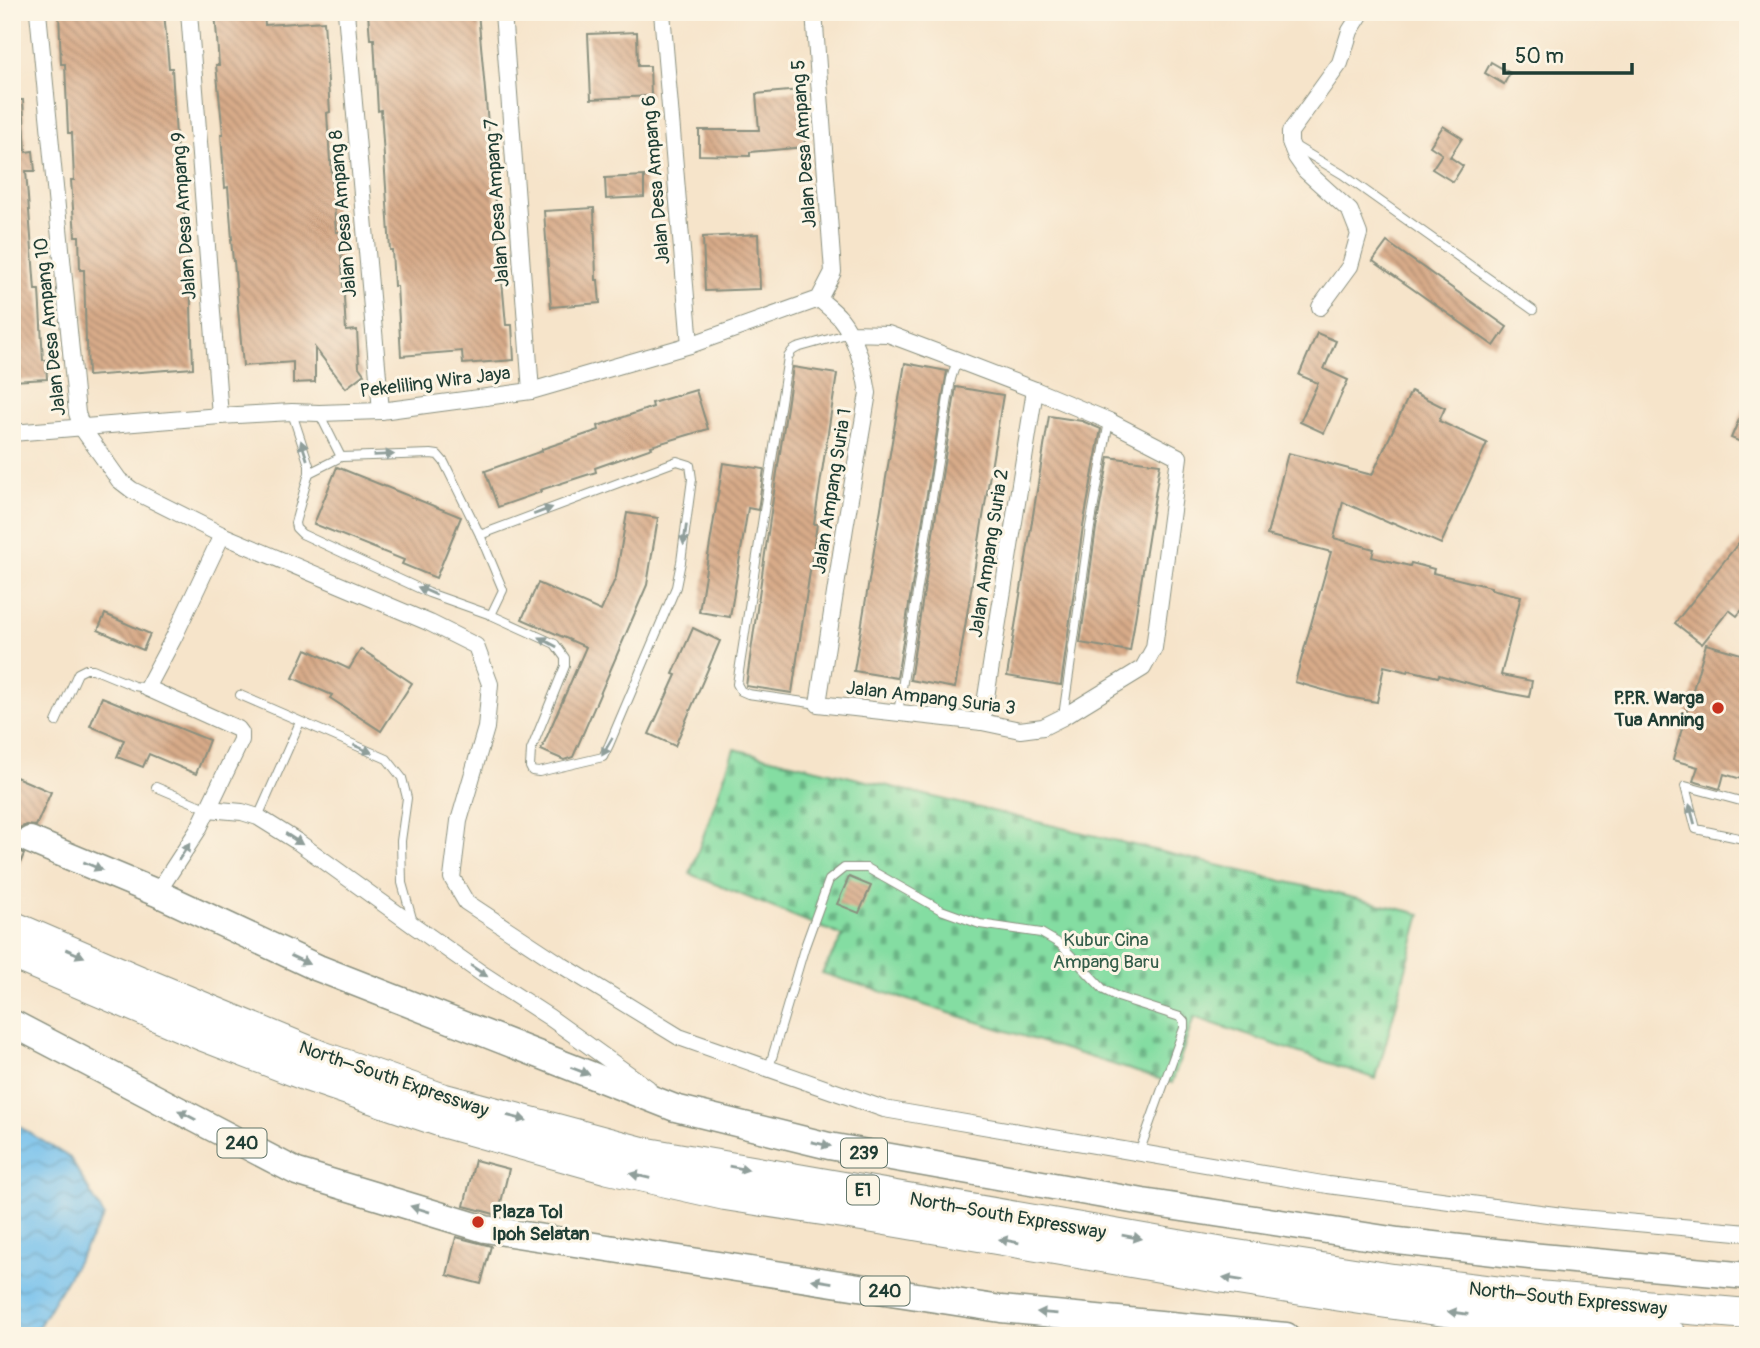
<svg xmlns="http://www.w3.org/2000/svg" width="1760" height="1348" font-family="Pangolin,sans-serif">
<style>
.cemetery{fill:url(#cemetery-stones);stroke:#528d6b;stroke-width:2}
.water{fill:url(#water-waves);stroke:#487e90;stroke-width:2}
.building{fill:url(#building-back-hatch)}
.lines{fill:none;stroke-linecap:round;stroke-linejoin:round}
.lane-casing{stroke:#8a907f;stroke-width:10}
.street-casing{stroke:#8a907f;stroke-width:18}
.primary-casing{stroke:#8a907f;stroke-width:29}
.highway-casing{stroke:#8a907f;stroke-width:32}
.lane{stroke:#fff;stroke-width:8}
.street{stroke:#fff;stroke-width:16}
.primary{stroke:#fff;stroke-width:26}
.highway{stroke:#fff;stroke-width:30}
.oneway{fill:#8f9e9a}
.poi-dot{fill:#c8321e;stroke:#fcf5e5;stroke-width:2.5}
.labels{text-anchor:middle;stroke-width:6;stroke-linejoin:round;paint-order:stroke}
.shield{fill:#fcf5e5;stroke:#617469;stroke-width:2}
.shield-label{font-size:18px;font-weight:bold;fill:#1f3d34}
.street-label{font-size:19px;fill:#1f3d34;stroke:#fcf5e5}
.poi-label{font-size:19px;font-weight:bold;fill:#1f3d34;stroke:#fcf5e5;text-anchor:end}
.park-label{font-size:19px;fill:#335d4a;stroke:#fcf5e5}
</style>
<defs>
<pattern id="cemetery-stones" width="16" height="16" patternUnits="userSpaceOnUse" patternTransform="scale(1.75)"><rect width="16" height="16" fill="#84dda2"/><path d="M2 7V4a2 2 0 0 1 4 0v3zM10 15v-3a2 2 0 0 1 4 0v3z" fill="#6bb485"/></pattern>
<pattern id="water-waves" width="16" height="10" patternUnits="userSpaceOnUse" patternTransform="scale(1.75)"><rect width="16" height="10" fill="#72bfec"/><path d="M0 5q4-4 8 0t8 0" fill="none" stroke="#5d9cc0"/></pattern>
<pattern id="building-back-hatch" width="6" height="6" patternUnits="userSpaceOnUse" patternTransform="scale(1.75)"><rect width="6" height="6" fill="#d8ab89"/><path d="M-1 5l2 2M0 0l6 6M5-1l2 2" fill="none" stroke="#af8c71"/></pattern>
</defs>
<rect width="100%" height="100%" fill="#fcf5e5"/>
<filter id="ink" filterUnits="userSpaceOnUse"><feTurbulence type="fractalNoise" baseFrequency=".0143" numOctaves="2"/><feDisplacementMap in="SourceGraphic" scale="14" xChannelSelector="R" yChannelSelector="G"/><feConvolveMatrix kernelMatrix="1 2 1 2 8 2 1 2 1" color-interpolation-filters="sRGB"/></filter>
<filter id="wash" filterUnits="userSpaceOnUse"><feTurbulence type="fractalNoise" baseFrequency=".00686" numOctaves="4" result="noise"/><feDisplacementMap in="SourceGraphic" scale="28" xChannelSelector="R" yChannelSelector="G"/><feGaussianBlur stdDeviation="1.57" result="paint"/><feColorMatrix in="noise" values="0 0 0 0 0 0 0 0 0 0 0 0 0 0 0 0 0 1.4 0 .05"/><feComposite in="paint" operator="in"/></filter>
<g filter="url(#wash)">
<rect width="100%" height="100%" fill="#f6e4ca"/>
<path class="cemetery" d="M734 749 1421 914 1376 1079 1194 1017 1172 1083 822 973 843 936 690 874Z"/>
<path class="water" d="M12 1122 70 1158 104 1216 33 1336H12Z"/>
<g id="blocks">
<g class="building">
<path d="M59 12H164L169 68H172L180 206H184L189 275H190L193 368 88 376 87 342H86L84 270H80L79 236H75L71 180H74L72 133H68L65 64H61Z"/>
<path d="M215 12H264L265 25 324 21 330 112 327 113 330 161H331L336 232H340L346 331 357 330 359 367 364 374 346 388 315 348V382L293 383V362L243 366 234 261H233L231 239H232L228 187 225 188 221 134H223L216 65H219Z"/>
<path d="M385 12H416V15L478 12 506 325H512L514 360 463 364 462 351 401 356 397 286H394L392 250H390L381 110 378 111 374 39H370L368 13Z"/>
<path d="M637 32 638 66H650L651 96 591 99 588 34Z"/>
<path d="M1491 62 1510 73 1504 84 1485 73Z"/>
<path d="M800 90 805 147 750 152V156L699 155V130H759L756 94Z"/>
<path d="M12 100H23L26 152 33 151 35 171H26L35 290H39L43 360H46L47 379 12 381Z"/>
<path d="M1443 126 1462 138 1450 157 1463 166 1453 182 1432 169 1442 154 1430 146Z"/>
<path d="M644 176V197L606 199 605 178Z"/>
<path d="M594 208 596 280H598L600 303 551 307 544 211Z"/>
<path d="M758 234 760 289 705 291 703 237Z"/>
<path d="M1387 242 1507 327 1494 346 1373 261Z"/>
<path d="M1317 333 1336 341 1324 369 1348 380 1324 433 1300 422 1318 383 1299 375Z"/>
<path d="M905 363 947 371 897 678 854 671Z"/>
<path d="M793 367 837 374 814 524H817L792 693 746 686 771 512Z"/>
<path d="M956 387 1003 395 955 688 910 680Z"/>
<path d="M696 390 708 429 651 446 652 448 595 468 596 472 540 490 541 492 498 507 485 471 542 451V449L599 430 598 426 653 407 652 403Z"/>
<path d="M1411 391 1445 408 1439 421 1487 443 1441 544 1392 522 1391 524 1343 502 1334 538 1374 549 1372 557 1410 566 1411 563 1434 569 1433 573 1491 587V589L1521 596 1501 675 1532 681 1529 697 1497 691 1439 675 1438 677 1409 670 1408 672 1384 666 1377 702 1348 697 1295 682 1331 552 1267 535 1288 453 1372 475Z"/>
<path d="M1748 399V445L1731 438Z"/>
<path d="M1049 416 1082 421 1101 429 1083 526 1061 685 1007 676Z"/>
<path d="M1109 457 1160 464 1130 651 1080 643 1096 528Z"/>
<path d="M723 463 764 469 758 510 748 508 730 617 699 612Z"/>
<path d="M337 467 461 517 436 578 402 564 404 560 314 524Z"/>
<path d="M627 513 658 518 647 585 573 757 564 760 541 750 586 647 522 619 538 583 601 611 616 577Z"/>
<path d="M1748 531V603L1737 616 1729 610 1702 644 1675 623Z"/>
<path d="M105 614 150 634 143 650 98 630Z"/>
<path d="M693 628 720 641 675 746 649 734 676 675 673 674Z"/>
<path d="M1706 644 1748 656V781L1724 774 1720 789 1693 781 1698 767 1673 760Z"/>
<path d="M306 649 349 669 361 649 412 683 381 731 330 698 332 695 293 678Z"/>
<path d="M102 697 209 740 196 774 149 754 143 767 117 757 124 740 90 726Z"/>
<path d="M16 777 51 792 36 826 27 825 21 827 16 833 15 843 18 850 24 854 12 882V787Z"/>
<path d="M849 877 871 886 859 913 837 904Z"/>
<path d="M475 1160 509 1169 498 1215 464 1206Z"/>
<path d="M456 1237 491 1246 481 1284 447 1275Z"/>
</g>
</g>
</g>
<g filter="url(#ink)">
<use href="#blocks" fill-opacity="0" stroke="#8a907f" stroke-width="2"/>
<g class="lines">
<g class="lane-casing">
<g id="lane">
<path d="M1295 146 1342 174 1533 310"/>
<path d="M292 413 309 465V473L295 523 296 528 302 534 429 593 491 615 555 644 565 658V666L531 750 530 767 532 771 539 772 603 757 609 745 676 587 681 562 692 479 690 465 677 461 480 535"/>
<path d="M319 413 341 457 431 454 438 455 444 462 480 535 503 590 491 615"/>
<path d="M12 439V457"/>
<path d="M309 473 341 457"/>
<path d="M240 695 387 759 402 778 407 798 401 841 402 883 413 922"/>
<path d="M818 704 748 694 741 691 737 684 788 357 792 351 797 348 850 333"/>
<path d="M898 713 951 379 957 360"/>
<path d="M1063 716 1090 527 1109 421"/>
<path d="M56 722 78 673 86 669H93L134 686 147 688"/>
<path d="M156 787 208 809"/>
<path d="M1748 803 1685 786 1696 829 1748 840"/>
<path d="M258 817 300 722"/>
<path d="M769 1068 804 949 829 880 844 868H867L941 910 980 924 1041 933 1060 944 1104 990 1118 997 1180 1017 1184 1021V1028L1139 1153"/>
</g>
</g>
<g class="street-casing">
<g id="street">
<path d="M38 12 77 413 82 428 119 480 132 490 222 535 430 623 476 646 490 684 486 728 459 821 452 878 466 902 560 964 679 1037 884 1109 1328 1185 1570 1217 1748 1233"/>
<path d="M189 12 220 416"/>
<path d="M346 12 381 411"/>
<path d="M503 12 531 391"/>
<path d="M662 12 690 345"/>
<path d="M819 299C826 305 834 311 840 318 857 339 864 367 868 393L845 528 818 704 982 722 1020 730 1043 727 1063 717 1143 668 1154 648 1179 457 1109 421 1035 390 957 360 888 334 850 333"/>
<path d="M1320 307 1350 266 1359 234 1350 211 1305 170 1296 157 1290 142V132L1340 63 1350 31 1362 12"/>
<path d="M12 433 220 416 292 412 319 413 381 411 531 391 690 345 819 299 833 272 814 12"/>
<path d="M982 722 1035 390"/>
<path d="M208 809 242 812 258 817 298 842 413 925 484 975 549 1017 648 1088"/>
<path d="M157 893 198 830 241 740V733L238 729 147 688 174 637 222 535"/>
</g>
</g>
<g class="primary-casing">
<g id="primary">
<path d="M30 840 157 893 318 968 675 1108 829 1146 1143 1202 1398 1241 1530 1256 1748 1276"/>
<path d="M12 1023 297 1172 485 1229 1001 1309 1286 1336"/>
</g>
</g>
<g class="highway-casing">
<g id="highway">
<path d="M12 926 135 979 321 1056 441 1098 642 1152 1230 1254 1393 1279 1526 1295 1748 1314"/>
<path d="M12 954 201 1035 307 1076 442 1122 609 1169 725 1195 862 1216 1225 1278 1387 1303 1523 1322 1672 1336"/>
</g>
</g>
<use href="#lane" class="lane"/>
<use href="#street" class="street"/>
<use href="#primary" class="primary"/>
<use href="#highway" class="highway"/>
</g>
<defs><path id="oneway-solid" d="M-6-.8H1V-3.2L6.5 0L1 3.2V.8H-6Z" transform="scale(1.75)"/></defs>
<g class="oneway">
<use href="#oneway-solid" transform="translate(304 450) rotate(-108)"/>
<use href="#oneway-solid" transform="translate(384 455) rotate(-2)"/>
<use href="#oneway-solid" transform="translate(543 511) rotate(-21)"/>
<use href="#oneway-solid" transform="translate(685 535) rotate(98)"/>
<use href="#oneway-solid" transform="translate(427 591) rotate(-157)"/>
<use href="#oneway-solid" transform="translate(548 642) rotate(-151)"/>
<use href="#oneway-solid" transform="translate(607 747) rotate(120)"/>
<use href="#oneway-solid" transform="translate(363 749) rotate(23)"/>
<use href="#oneway-solid" transform="translate(1692 814) rotate(-105)"/>
<use href="#oneway-solid" transform="translate(294 839) rotate(33)"/>
<use href="#oneway-solid" transform="translate(184 852) rotate(-56)"/>
<use href="#oneway-solid" transform="translate(93 866) rotate(23)"/>
<use href="#oneway-solid" transform="translate(75 953) rotate(23)"/>
<use href="#oneway-solid" transform="translate(300 960) rotate(25)"/>
<use href="#oneway-solid" transform="translate(479 971) rotate(34)"/>
<use href="#oneway-solid" transform="translate(580 1071) rotate(21)"/>
<use href="#oneway-solid" transform="translate(187 1115) rotate(-152)"/>
<use href="#oneway-solid" transform="translate(517 1118) rotate(15)"/>
<use href="#oneway-solid" transform="translate(821 1144) rotate(13)"/>
<use href="#oneway-solid" transform="translate(739 1168) rotate(10)"/>
<use href="#oneway-solid" transform="translate(640 1176) rotate(-167)"/>
<use href="#oneway-solid" transform="translate(420 1209) rotate(-163)"/>
<use href="#oneway-solid" transform="translate(1132 1237) rotate(10)"/>
<use href="#oneway-solid" transform="translate(1009 1241) rotate(-170)"/>
<use href="#oneway-solid" transform="translate(1233 1279) rotate(-171)"/>
<use href="#oneway-solid" transform="translate(822 1281) rotate(-171)"/>
<use href="#oneway-solid" transform="translate(1047 1313) rotate(-175)"/>
<use href="#oneway-solid" transform="translate(1458 1313) rotate(-172)"/>
</g>
</g>
<g class="poi-dot">
<circle cx="1718" cy="708" r="7"/>
<circle cx="478" cy="1222" r="7"/>
</g>
<g class="labels">
<g class="shield">
<rect x="217.5" y="1128.5" width="49" height="29" rx="5"/>
<rect x="841" y="1138.5" width="46" height="29" rx="5"/>
<rect x="847" y="1175.5" width="32" height="29" rx="5"/>
<rect x="860.5" y="1276.5" width="49" height="29" rx="5"/>
</g>
<g class="shield-label">
<text x="242" y="1149">240</text>
<text x="864" y="1159">239</text>
<text x="863" y="1196">E1</text>
<text x="885" y="1297">240</text>
</g>
<g class="street-label">
<text transform="translate(803 144) rotate(-94)" y="7">Jalan Desa Ampang 5</text>
<text transform="translate(655 180) rotate(-95)" y="7">Jalan Desa Ampang 6</text>
<text transform="translate(496 203) rotate(-94)" y="7">Jalan Desa Ampang 7</text>
<text transform="translate(342 214) rotate(-95)" y="7">Jalan Desa Ampang 8</text>
<text transform="translate(183 216) rotate(-94)" y="7">Jalan Desa Ampang 9</text>
<text transform="translate(49 327) rotate(-96)" y="7">Jalan Desa Ampang 10</text>
<text transform="translate(435 381) rotate(-7)" y="7">Pekeliling Wira Jaya</text>
<text transform="translate(831 491) rotate(-81)" y="7">Jalan Ampang Suria 1</text>
<text transform="translate(988 553) rotate(-81)" y="7">Jalan Ampang Suria 2</text>
<text transform="translate(931 697) rotate(7)" y="7">Jalan Ampang Suria 3</text>
<text transform="translate(394 1078) rotate(19)" y="7">North–South Expressway</text>
<text transform="translate(1008 1215) rotate(10)" y="7">North–South Expressway</text>
<text transform="translate(1568 1298) rotate(6)" y="7">North–South Expressway</text>
</g>
<g class="poi-label">
<text x="1704" y="704">P.P.R. Warga<tspan x="1704" dy="22">Tua Anning</tspan></text>
<text x="492" y="1218" text-anchor="start">Plaza Tol<tspan x="492" dy="22">Ipoh Selatan</tspan></text>
</g>
<g class="park-label">
<text x="1106" y="946">Kubur Cina<tspan x="1106" dy="22">Ampang Baru</tspan></text>
</g>
</g>
<rect width="1760" height="1348" fill="none" stroke="#fcf5e5" stroke-width="42"/>
<path d="M1504 63v10h128v-10" fill="none" stroke="#1f3d34" stroke-width="3.5"/>
<text x="1515" y="63" font-size="21" fill="#1f3d34" stroke="#fcf5e5" stroke-width="5" paint-order="stroke">50 m</text>
</svg>
